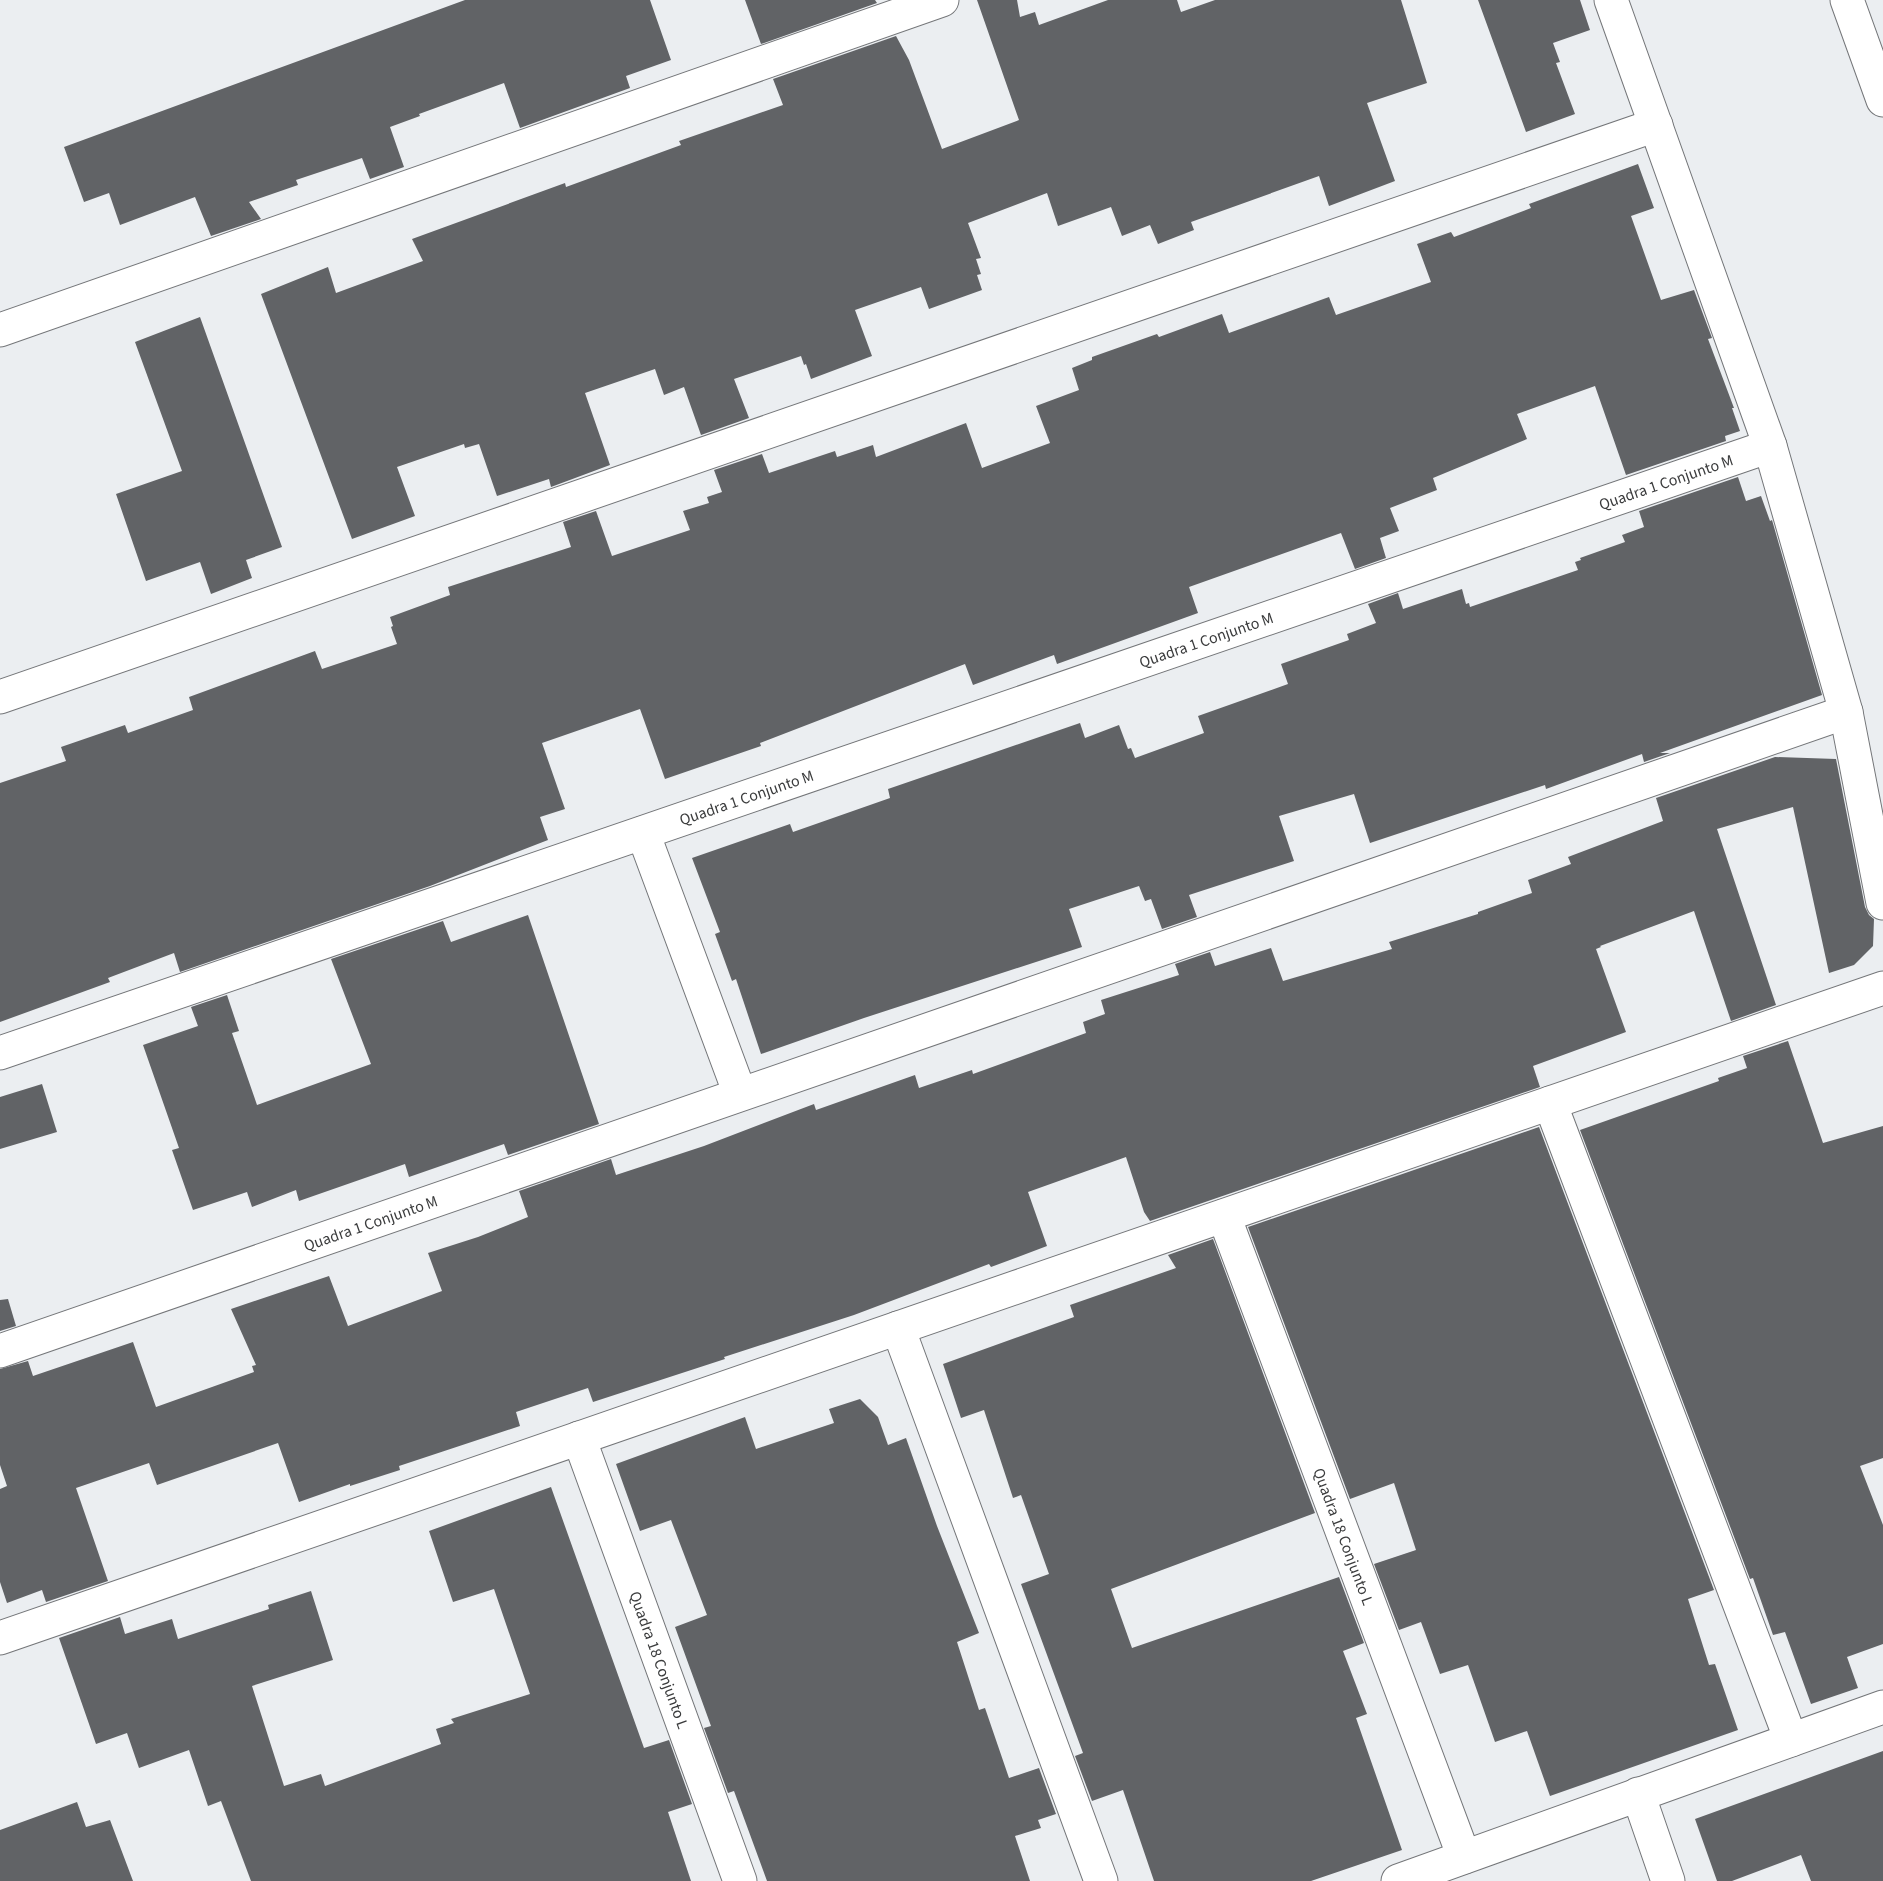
<svg xmlns="http://www.w3.org/2000/svg" width="1883" height="1881" font-family="'Source Sans 3',sans-serif">
<style>
.building{fill:#616366}
.lines{fill:none;stroke-linecap:round;stroke-linejoin:round}
.street-casing{stroke:#747679;stroke-width:35}
.primary-casing{stroke:#747679;stroke-width:35}
.street{stroke:#fff;stroke-width:33}
.primary{stroke:#fff;stroke-width:33}
.labels{text-anchor:middle;stroke-width:6;stroke-linejoin:round;paint-order:stroke}
.street-label{font-size:16px;fill:#3b3c3d;stroke:#f8fbfe}
</style>
<rect width="100%" height="100%" fill="#ebeef1"/>
<g class="building">
<path d="M465 0H650L671 60 626 76 630 88 520 128 504 83 419 114 420 116 390 127 404 167 370 179 362 158 296 180 298 185 249 202 261 219 211 236 195 197 120 225 109 193 84 202 64 147Z"/>
<path d="M745 0H875L877 3 761 44Z"/>
<path d="M977 0H1017L1020 17 1035 12 1039 25 1108 0H1177L1181 12 1215 0H1401L1427 83 1367 103 1395 181 1329 206 1319 176 1191 222 1194 230 1158 244 1150 225 1122 236 1111 207 1058 226 1047 193 968 223 981 258 976 259 981 274 977 275 982 290 929 309 921 287 855 310 872 356 811 379 806 364 804 365 801 356 734 379 749 418 701 435 684 387 664 395 655 369 585 393 610 465 551 487 549 479 497 496 479 444 465 448 464 444 397 467 415 516 352 539 261 294 328 267 336 293 423 261 412 239 565 183 566 187 681 145 679 141 783 105 773 79 896 36 909 60 942 149 1019 120Z"/>
<path d="M1478 0H1580L1590 30 1553 43 1560 62 1556 63 1575 114 1526 132Z"/>
<path d="M1638 164 1654 208 1631 216 1661 300 1694 290 1712 338 1708 339 1734 408H1732L1740 431 1725 436 1726 441 1626 475 1595 386 1517 414 1527 439 1433 478 1437 490 1390 508 1399 531 1380 538 1386 558 1355 569 1341 533 1189 587 1198 613 1129 638 1057 664 1054 655 973 685 965 664 760 743 761 746 665 779 640 709 542 743 565 809 540 817 548 840 430 886 180 972 174 953 108 978 110 982 0 1022V783L66 761 61 747 125 725 128 733 193 710 189 697 315 651 322 669 397 644 391 627 393 626 390 617 450 595 448 587 571 547 563 522 596 511 612 556 690 530 683 511 709 503 707 497 722 492 714 470 762 454 769 473 835 451 837 457 873 445 876 457 966 423 982 468 1050 443 1036 406 1079 390 1072 368 1092 360V357L1157 334 1159 337 1222 314 1229 333 1329 297 1336 315 1431 282 1417 244 1451 232 1454 237 1531 208 1529 204Z"/>
<path d="M200 317 282 547 246 560 252 578 211 594 200 562 146 581 116 494 182 471 135 342Z"/>
<path d="M1738 477 1746 501 1761 496 1770 521 1772 520 1822 695 1660 753H1670L1644 762 1642 754 1546 789 1545 785 1370 843 1354 794 1279 816 1294 861 1189 895 1197 917 1162 929 1151 899 1145 901 1139 886 1069 909 1082 947 864 1018 761 1054 736 979 732 981 715 934 720 932 692 858 790 824 793 832 890 798 888 789 1080 723 1085 738 1119 725 1128 749 1131 748 1135 758 1204 733 1198 716 1288 684 1281 664 1349 640 1347 634 1376 623 1368 604 1398 593 1403 609 1462 589 1466 604 1469 603 1470 607 1578 570 1575 562 1581 560 1580 558 1625 542 1622 535 1644 527 1639 511Z"/>
<path d="M1775 757 1836 759 1865 907 1869 915 1874 919 1873 946 1854 965 1829 973 1793 807 1717 829 1776 1005 1731 1021 1694 911 1600 946 1601 947 1596 949 1626 1032 1533 1066 1540 1087 1150 1221 1144 1212 1126 1157 1028 1192 1047 1246 991 1267 989 1264 854 1315 724 1357 725 1359 593 1402 588 1388 516 1412 520 1426 399 1466 400 1470 350 1486V1484L299 1502 278 1443 157 1485 149 1463 76 1488 108 1581 46 1602 42 1590 7 1603 0 1582V1489L7 1486 0 1465V1369L28 1361 33 1376 133 1342 156 1407 254 1372 252 1366 256 1365 231 1309 329 1276 348 1326 442 1291 428 1253 478 1237 528 1217 519 1191 611 1159 616 1175 704 1146 814 1104 816 1110 915 1075 919 1088 972 1070 973 1074 1086 1033 1083 1022 1105 1014 1101 1000 1179 975 1175 964 1210 952 1215 966 1271 948 1283 981 1392 949 1389 942 1478 914V912L1532 893 1528 880 1571 864 1568 857 1663 821 1656 798Z"/>
<path d="M528 915 599 1124 508 1155 504 1144 409 1177 405 1164 299 1201 296 1190 252 1207 247 1192 193 1210 172 1150 179 1148 143 1045 198 1026 191 1007 227 995 239 1031 232 1033 257 1105 371 1064 331 959 443 921 451 942Z"/>
<path d="M1788 1041 1823 1143 1883 1126V1458L1860 1466 1883 1525V1644L1847 1657 1858 1688 1811 1704 1785 1632 1773 1635 1753 1578 1750 1579 1580 1130 1719 1081 1718 1078 1747 1068 1743 1056Z"/>
<path d="M42 1084 57 1132 0 1149V1097Z"/>
<path d="M1539 1127 1714 1590 1688 1599 1709 1665 1715 1664 1738 1730 1550 1796 1527 1731 1495 1742 1468 1665 1440 1674 1421 1622 1399 1630 1374 1564 1416 1550 1394 1483 1350 1499 1248 1227Z"/>
<path d="M1213 1239 1315 1513 1111 1589 1132 1648 1339 1577 1364 1643 1343 1651 1367 1714 1356 1718 1402 1850 1311 1881H1154L1123 1790 1092 1801 1075 1756 1083 1753 1021 1584 1049 1574 1021 1495 1013 1498 984 1410 961 1418 943 1364 1074 1317 1070 1305 1176 1268 1168 1255Z"/>
<path d="M8 1299 16 1326 0 1331V1300Z"/>
<path d="M860 1399 878 1417 888 1445 906 1438 937 1526 979 1633 957 1642 979 1710 985 1708 1009 1778 1039 1768 1056 1814 1038 1820 1041 1828 1015 1836 1030 1881H767L734 1791 728 1793 704 1728 711 1726 675 1627 707 1615 671 1520 640 1531 616 1464 745 1417 756 1449 834 1423 829 1409Z"/>
<path d="M551 1487 644 1748 669 1740 692 1804 668 1812 691 1881H251L221 1801 208 1806 189 1750 139 1768 127 1733 96 1744 59 1638 120 1617 125 1634 172 1619 178 1639 269 1609 268 1605 311 1591 333 1660 252 1686 284 1786 321 1774 325 1786 441 1744 436 1729 454 1723 451 1719 530 1694 494 1589 453 1602 429 1531Z"/>
<path d="M1883 1751V1881H1811L1801 1855 1732 1881H1717L1695 1819Z"/>
<path d="M77 1802 86 1827 110 1820 133 1881H0V1830Z"/>
</g>
<g class="lines">
<g class="street-casing">
<g id="street">
<path d="M1611 0 1770 446 1846 712 1883 903"/>
<path d="M0 330 942 0"/>
<path d="M0 697 1656 125"/>
<path d="M643 833 740 1094"/>
<path id="s1" d="M0 1053 1770 446"/>
<path d="M1550 1103 1791 1740"/>
<path id="s2" d="M1224 1216 1464 1857"/>
<path d="M898 1328 1101 1881"/>
<path id="s3" d="M0 1351 1846 712"/>
<path id="s4" d="M579 1438 740 1881"/>
<path d="M0 1638 1883 988"/>
<path d="M1638 1794 1668 1881"/>
<path d="M1398 1881 1883 1707"/>
</g>
</g>
<g class="primary-casing">
<path id="primary" d="M1847 0 1883 100"/>
</g>
<use href="#street" class="street"/>
<use href="#primary" class="primary"/>
</g>
<g class="labels">
<g class="street-label">
<text dy="6" stroke="none"><textPath href="#s1" startOffset="1761">Quadra 1 Conjunto M</textPath></text>
<text dy="6" stroke="none"><textPath href="#s1" startOffset="1275">Quadra 1 Conjunto M</textPath></text>
<text dy="6" stroke="none"><textPath href="#s1" startOffset="789">Quadra 1 Conjunto M</textPath></text>
<text dy="6" stroke="none"><textPath href="#s3" startOffset="392">Quadra 1 Conjunto M</textPath></text>
<text dy="6" stroke="none"><textPath href="#s2" startOffset="342">Quadra 18 Conjunto L</textPath></text>
<text dy="6" stroke="none"><textPath href="#s4" startOffset="236">Quadra 18 Conjunto L</textPath></text>
</g>
</g>
</svg>
